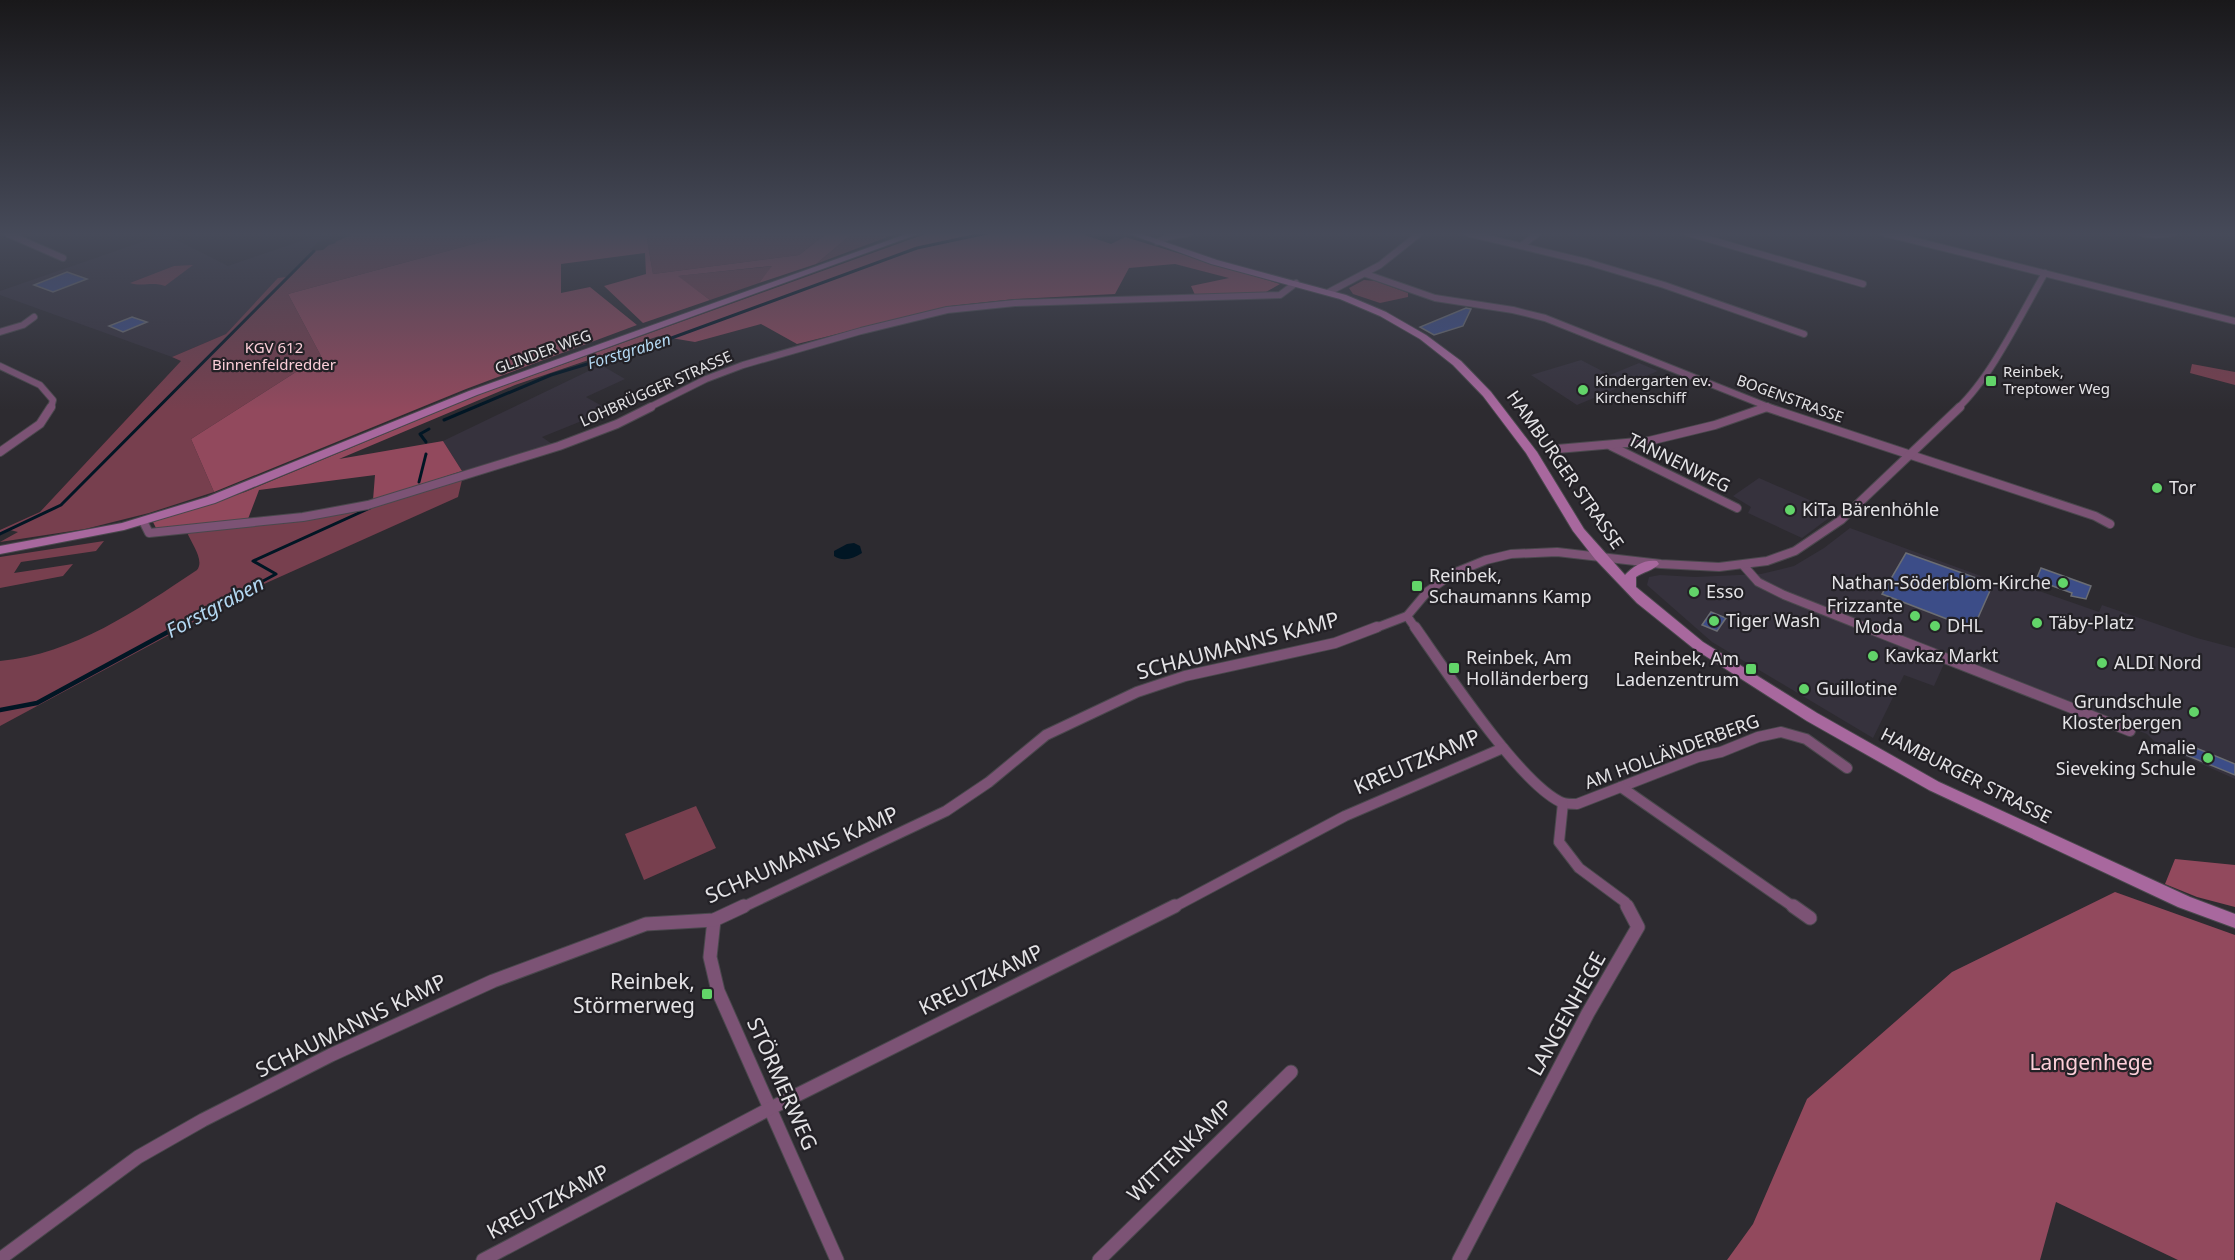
<svg xmlns="http://www.w3.org/2000/svg" width="2235" height="1260" font-family="'Noto Sans',sans-serif">
<style>
.built{fill:#36323d}
.green{fill:#773f4e}
.forest{fill:#92495d}
.water{fill:#011624}
.lines{fill:none;stroke-linecap:round;stroke-linejoin:round}
.stream-far1{stroke:#011624;stroke-width:3}
.stream{stroke:#011624;stroke-width:4.5}
.building{fill:#3c4d88;stroke:#6b6d73;stroke-width:1.5}
.street-far3-casing{stroke:#4a484d;stroke-width:8}
.street-far2-casing{stroke:#4a484d;stroke-width:10}
.street-far1-casing{stroke:#4a484d;stroke-width:12}
.street-casing{stroke:#4a484d;stroke-width:15}
.secondary-casing{stroke:#4a484d;stroke-width:2}
.street-far3{stroke:#7c5375;stroke-width:6}
.street-far2{stroke:#7c5375;stroke-width:8}
.street-far1{stroke:#7c5375;stroke-width:10}
.street{stroke:#7c5375;stroke-width:13}
.secondary{fill:#a8689e;fill-rule:evenodd}
.poi-dot{fill:#62d469;stroke:#232126;stroke-width:2}
.labels{text-anchor:middle;stroke-width:4.5;stroke-linejoin:round;paint-order:stroke}
.far-park-label{font-size:15px;fill:#fccfd9;stroke:#232126}
.far-street-label{font-size:15px;fill:#e4e3e6;stroke:#232126}
.far-poi-label{font-size:15px;fill:#e4e3e6;stroke:#232126;text-anchor:start}
.far-water-label{font-size:16px;font-style:italic;fill:#b4d8f2;stroke:#232126}
.street-label{font-size:18px;fill:#e4e3e6;stroke:#232126}
.poi-label{font-size:18px;fill:#e4e3e6;stroke:#232126;text-anchor:start}
.water-label{font-size:20px;font-style:italic;fill:#b4d8f2;stroke:#232126}
.near-street-label{font-size:21px;fill:#e4e3e6;stroke:#232126}
.near-poi-label{font-size:21px;fill:#e4e3e6;stroke:#232126;text-anchor:end}
.near-park-label{font-size:21px;fill:#fccfd9;stroke:#232126}
</style>
<rect width="100%" height="100%" fill="#2d2b30"/>
<g class="built">
<path d="M324 233 333 234 328 239 318 242 310 250 313 251 286 277 279 279 226 334 172 357 0 295V291L165 234 228 266Z"/>
<path d="M1581 360 1610 375 1639 363 1658 371 1577 405 1531 375Z"/>
<path d="M601 365 625 379 586 397 609 410 542 437 552 444 462 471 443 441Z"/>
<path d="M1759 478 1837 512 1802 538 1748 513 1751 507 1733 496Z"/>
<path d="M1850 528 2008 586 2011 581 2099 612 2102 605 2197 638 2235 648V779L2157 744 2147 734 1947 657 1934 686 1904 675 1873 738 1712 642 1647 585 1649 577 1660 575 1695 577 1761 574 1794 566 1824 548Z"/>
</g>
<g class="green">
<path d="M348 233H514L288 294 321 356 191 439 214 492 149 513 85 529 0 542 18 532 10 530 0 535V530L40 512 181 361 172 357 226 334 278 278 286 277 313 251 323 250 329 245 336 243 335 242 351 235Z"/>
<path d="M646 233H827L799 255 653 274Z"/>
<path d="M853 233H898L816 264Z"/>
<path d="M193 265 165 286C152 281 143 287 130 283L174 266Z"/>
<path d="M773 266 759 283 710 300 677 276Z"/>
<path d="M1364 280 1375 281 1408 293V297L1380 303 1353 294 1349 288Z"/>
<path d="M2192 364 2235 372V385L2190 373Z"/>
<path d="M462 480 458 497 264 584 0 726V661C74 654 137 610 197 570 205 560 191 543 187 532L344 514Z"/>
<path d="M104 541 96 551 21 562 14 573 73 564 63 576 0 588V557Z"/>
<path d="M696 806 716 848 644 880 625 834Z"/>
</g>
<g class="forest">
<path d="M514 233H646L653 274 799 255 827 233H853L816 264 759 283 772 266 678 276 710 300 643 323 604 286 646 274 645 253 561 264V293L590 287 637 325 466 389 214 492 191 439 321 356 288 294Z"/>
<path d="M928 233H1086L1085 235 1111 244 1125 237 1280 284 1266 292 1195 295 1191 286 1229 278 1175 264 1129 268 1115 294 1015 299 950 306 797 344 761 324 695 342 659 336 515 385 339 459 443 441 462 471 373 500 375 475 259 490 248 519 156 528 153 522 245 492 478 395Z"/>
<path d="M2175 859 2235 865V907L2197 897 2165 884Z"/>
<path d="M2115 892 2235 935 2234 1260H2178L2056 1202 2040 1260H1727L1753 1224 1807 1099 1952 972Z"/>
</g>
<path class="water" d="M854 543 860 546 862 553C853 559 843 562 834 556V551L847 544Z"/>
<g class="lines">
<g class="stream-far1">
<path d="M444 420 551 375 666 340 917 248 987 233"/>
<path d="M426 442 420 434 429 429"/>
<path d="M419 482 426 454"/>
<path d="M0 534 61 505 314 251"/>
<path d="M174 629 276 574 253 561 370 508"/>
</g>
<path class="stream" d="M0 710 37 703 177 627"/>
</g>
<g class="building">
<path d="M67 272 87 279 53 292 34 285Z"/>
<path d="M1466 308 1471 309 1463 326 1434 335 1420 327Z"/>
<path d="M132 317 147 322 123 332 109 326Z"/>
<path d="M1906 553 1993 584 1973 629 1882 594Z"/>
<path d="M2041 568 2091 586 2086 599 2071 596 2072 593 2036 580Z"/>
<path d="M1711 612 1726 618 1717 631 1702 625Z"/>
<path d="M2184 743 2235 764V775L2181 753Z"/>
</g>
<g class="lines">
<g class="street-far3-casing">
<g id="street-far3">
<path d="M6 233 63 258"/>
<path d="M1467 233 1587 262 1664 285 1804 334"/>
<path d="M1688 233 1863 284"/>
<path d="M1884 233 2235 321"/>
<path d="M2141 233 2156 235 2173 233"/>
<path d="M1157 242 1168 237 1189 233"/>
<path d="M1521 246 1538 233"/>
<path d="M1366 274 1435 298 1513 310 1545 318 1771 408"/>
<path d="M1329 292 1380 265 1420 233"/>
<path d="M0 332 23 325 34 317"/>
<path d="M0 366 40 385 53 400 51 408"/>
<path d="M648 408 706 379 743 365 861 331 947 310 1015 303 1280 295 1296 283"/>
<path d="M1763 408 1767 407"/>
<path d="M1958 408C1992 376 2021 314 2045 273"/>
</g>
</g>
<g class="street-far2-casing">
<g id="street-far2">
<path d="M1766 407 2095 516 2110 524"/>
<path d="M1611 446 1737 508"/>
<path d="M1557 449 1649 441 1715 425 1767 407"/>
<path d="M0 452 40 424 51 407"/>
<path d="M143 521 149 533 303 517 368 505 559 446 617 424 651 407"/>
<path d="M1743 565 1758 582 1784 595 1870 629"/>
<path d="M1407 616 1416 629"/>
<path d="M1373 629 1407 616 1428 591 1454 573 1486 560 1511 554 1557 552 1661 564 1719 567 1767 561 1795 551 1841 520 1960 407"/>
</g>
</g>
<g class="street-far1-casing">
<g id="street-far1">
<path d="M1415 627C1444 668 1521 786 1563 803 1567 804 1573 804 1577 804L1698 757 1721 752 1758 737 1781 732 1806 739 1847 768"/>
<path d="M1866 627 2130 731"/>
<path d="M1621 787 1795 908"/>
<path d="M1563 803 1559 842 1579 868 1625 902 1628 908"/>
<path d="M741 908 946 811 989 782 1046 735 1137 692 1185 676 1335 643 1377 627"/>
<path d="M1172 908 1345 816 1503 748"/>
</g>
</g>
<g class="street-casing">
<g id="street">
<path d="M1793 906 1810 918"/>
<path d="M714 920 710 957 718 991 837 1260"/>
<path d="M0 1259 138 1157 203 1120 331 1055 493 981 646 924 714 920 744 906"/>
<path d="M483 1260 771 1108 1175 906"/>
<path d="M1099 1260 1291 1072"/>
<path d="M1459 1260 1588 1013 1638 927 1627 906"/>
</g>
</g>
<g class="secondary-casing">
<g id="secondary">
<path d="M909 233H921L477 395 215 503 124 530 0 554V546L122 523 207 497 469 391Z"/>
<path d="M1127 233H1139L1217 260 1346 295 1386 312 1426 335 1461 361 1491 392 1537 452 1584 529 1625 575C1633 566 1645 559 1657 561L1659 564C1654 570 1643 572 1636 577V587L1703 642 1817 713 1939 782 2190 897 2235 914V928L2178 907 1929 790 1807 721 1693 648 1637 603 1595 559 1573 531 1526 453 1483 396 1453 365 1420 339 1380 316 1340 299 1211 264Z"/>
</g>
</g>
<use href="#street-far3" class="street-far3"/>
<use href="#street-far2" class="street-far2"/>
<use href="#street-far1" class="street-far1"/>
<use href="#street" class="street"/>
<use href="#secondary" class="secondary"/>
</g>
<linearGradient id="sky" x2="0" y2="1"><stop stop-color="#19181a"/><stop offset="0.57" stop-color="#464a59"/><stop offset="1" stop-color="#464a59" stop-opacity="0"/></linearGradient>
<rect width="2235" height="410" fill="url(#sky)"/>
<g class="poi-dot">
<rect x="1985" y="375" width="12" height="12" rx="3"/>
<circle cx="1583" cy="390" r="6"/>
<circle cx="2157" cy="488" r="6"/>
<circle cx="1790" cy="510" r="6"/>
<circle cx="2063" cy="583" r="6"/>
<rect x="1411" y="580" width="12" height="12" rx="3"/>
<circle cx="1694" cy="592" r="6"/>
<circle cx="1915" cy="616" r="6"/>
<circle cx="1714" cy="621" r="6"/>
<circle cx="2037" cy="623" r="6"/>
<circle cx="1935" cy="626" r="6"/>
<circle cx="1873" cy="656" r="6"/>
<circle cx="2102" cy="663" r="6"/>
<rect x="1448" y="662" width="12" height="12" rx="3"/>
<rect x="1745" y="663" width="12" height="12" rx="3"/>
<circle cx="1804" cy="689" r="6"/>
<circle cx="2194" cy="712" r="6"/>
<circle cx="2208" cy="758" r="6"/>
<rect x="701" y="988" width="12" height="12" rx="3"/>
</g>
<g class="labels">
<g class="far-park-label">
<text x="274" y="353">KGV 612<tspan x="274" dy="17">Binnenfeldredder</tspan></text>
</g>
<g class="far-street-label">
<text transform="translate(543 352) rotate(-20)" y="5">GLINDER WEG</text>
<text transform="translate(656 389) rotate(-24)" y="5">LOHBRÜGGER STRASSE</text>
<text transform="translate(1790 399) rotate(20)" y="5">BOGENSTRASSE</text>
</g>
<g class="far-poi-label">
<text x="2003" y="377">Reinbek,<tspan x="2003" dy="17">Treptower Weg</tspan></text>
<text x="1595" y="386">Kindergarten ev.<tspan x="1595" dy="17">Kirchenschiff</tspan></text>
</g>
<g class="far-water-label">
<text transform="translate(629 351) rotate(-17)" y="6">Forstgraben</text>
</g>
<g class="street-label">
<text transform="translate(1679 463) rotate(26)" y="6">TANNENWEG</text>
<text transform="translate(1565 470) rotate(55)" y="6">HAMBURGER STRASSE</text>
<text transform="translate(1672 752) rotate(-20)" y="6">AM HOLLÄNDERBERG</text>
<text transform="translate(1966 776) rotate(27)" y="6">HAMBURGER STRASSE</text>
</g>
<g class="poi-label">
<text x="2169" y="494">Tor</text>
<text x="1802" y="516">KiTa Bärenhöhle</text>
<text x="1429" y="582">Reinbek,<tspan x="1429" dy="21">Schaumanns Kamp</tspan></text>
<text x="2051" y="589" text-anchor="end">Nathan-Söderblom-Kirche</text>
<text x="1706" y="598">Esso</text>
<text x="1903" y="612" text-anchor="end">Frizzante<tspan x="1903" dy="21">Moda</tspan></text>
<text x="1726" y="627">Tiger Wash</text>
<text x="2049" y="629">Täby-Platz</text>
<text x="1947" y="632">DHL</text>
<text x="1885" y="662">Kavkaz Markt</text>
<text x="1466" y="664">Reinbek, Am<tspan x="1466" dy="21">Holländerberg</tspan></text>
<text x="1739" y="665" text-anchor="end">Reinbek, Am<tspan x="1739" dy="21">Ladenzentrum</tspan></text>
<text x="2114" y="669">ALDI Nord</text>
<text x="1816" y="695">Guillotine</text>
<text x="2182" y="708" text-anchor="end">Grundschule<tspan x="2182" dy="21">Klosterbergen</tspan></text>
<text x="2196" y="754" text-anchor="end">Amalie<tspan x="2196" dy="21">Sieveking Schule</tspan></text>
</g>
<g class="water-label">
<text transform="translate(215 607) rotate(-28)" y="7">Forstgraben</text>
</g>
<g class="near-street-label">
<text transform="translate(1238 646) rotate(-15)" y="7">SCHAUMANNS KAMP</text>
<text transform="translate(1417 762) rotate(-23)" y="7">KREUTZKAMP</text>
<text transform="translate(802 855) rotate(-24)" y="7">SCHAUMANNS KAMP</text>
<text transform="translate(981 980) rotate(-26)" y="7">KREUTZKAMP</text>
<text transform="translate(1567 1014) rotate(-61)" y="7">LANGENHEGE</text>
<text transform="translate(351 1026) rotate(-26)" y="7">SCHAUMANNS KAMP</text>
<text transform="translate(782 1084) rotate(66)" y="7">STÖRMERWEG</text>
<text transform="translate(1180 1151) rotate(-44)" y="7">WITTENKAMP</text>
<text transform="translate(548 1202) rotate(-28)" y="7">KREUTZKAMP</text>
</g>
<g class="near-poi-label">
<text x="695" y="989">Reinbek,<tspan x="695" dy="24">Störmerweg</tspan></text>
</g>
<g class="near-park-label">
<text x="2091" y="1070">Langenhege</text>
</g>
</g>
</svg>
